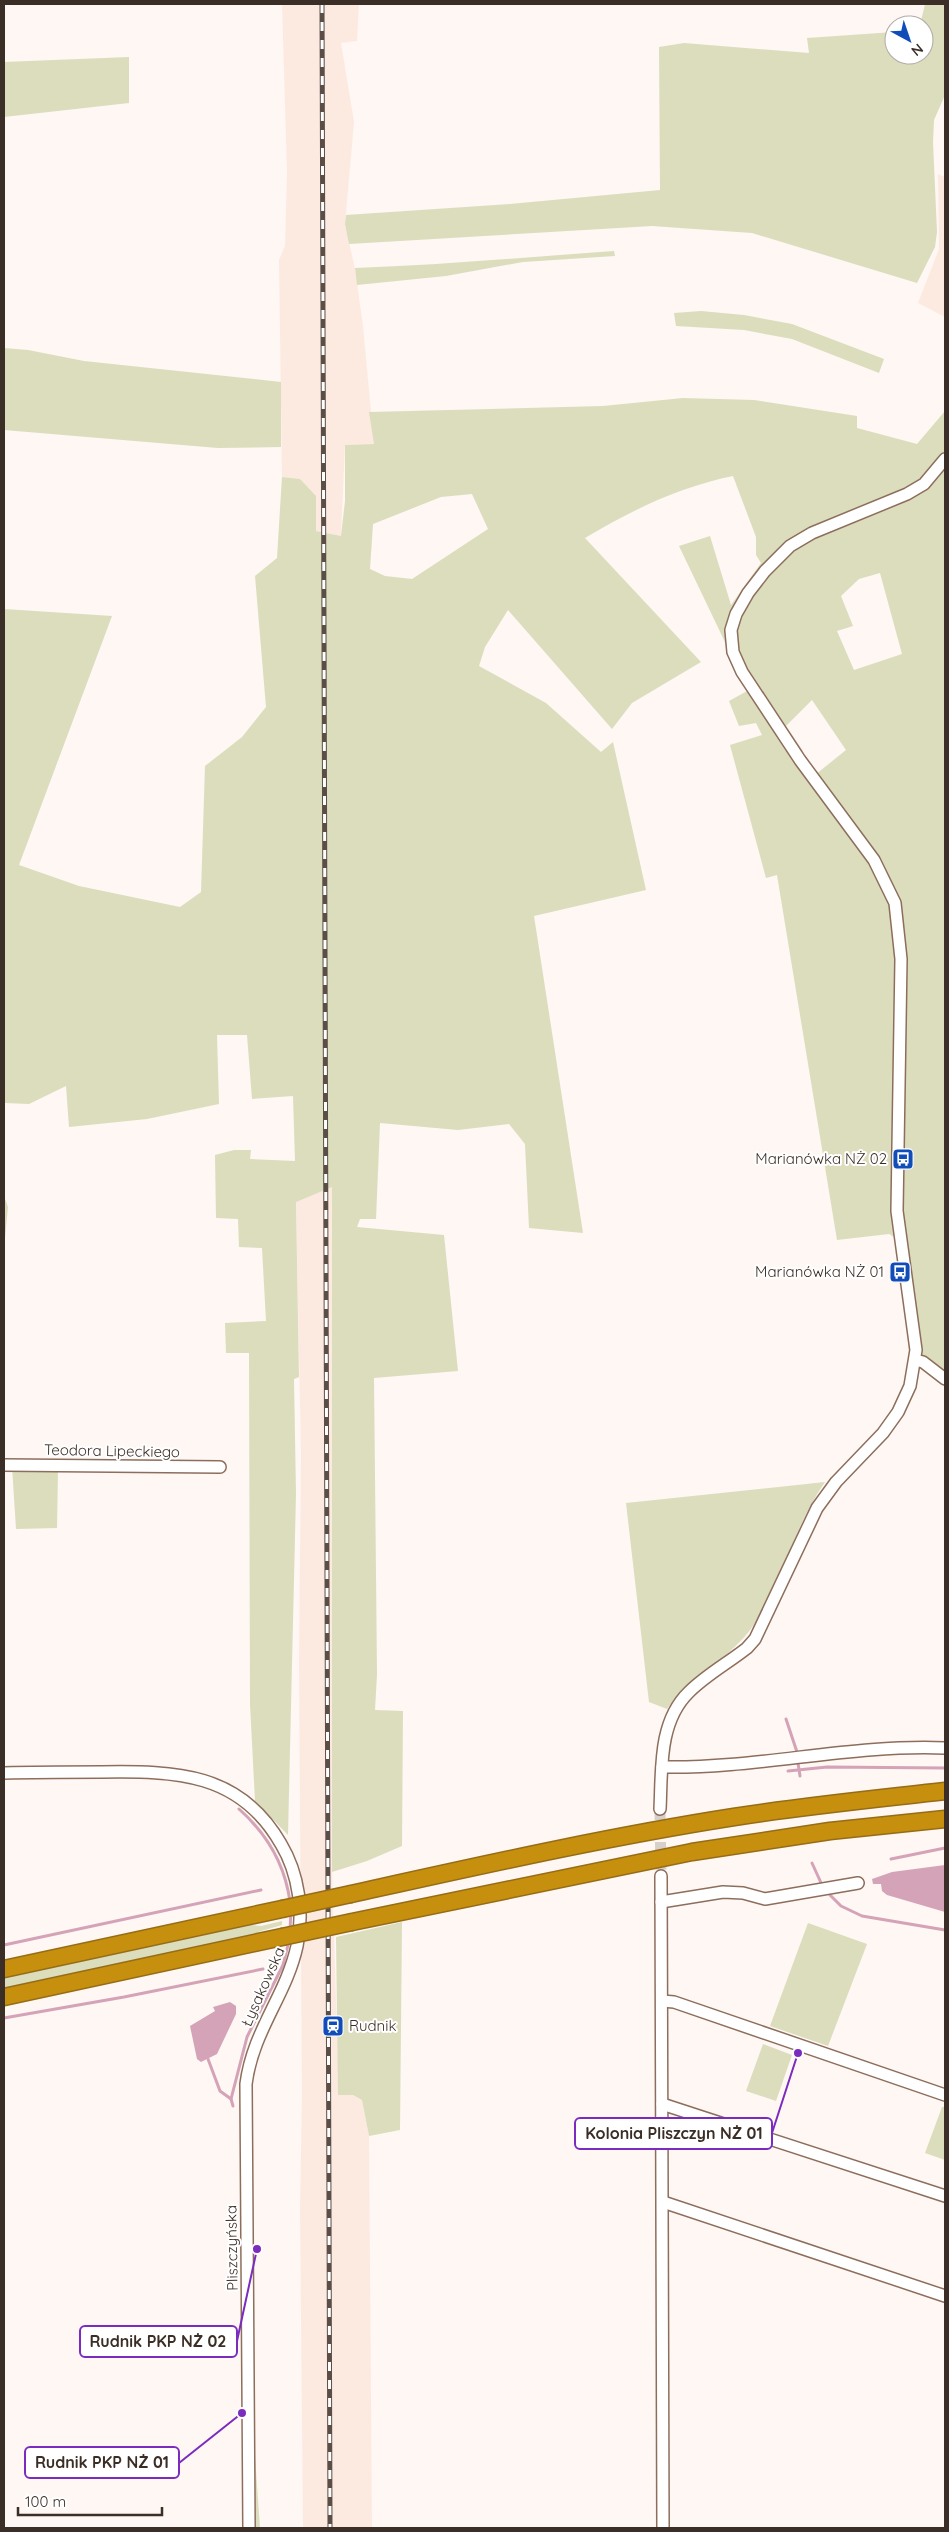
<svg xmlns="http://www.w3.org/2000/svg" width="949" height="2532" font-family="Quicksand,sans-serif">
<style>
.built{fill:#fceae1}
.green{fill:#dbddbd;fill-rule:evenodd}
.water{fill:#d4a3b8}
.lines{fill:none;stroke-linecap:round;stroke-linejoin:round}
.stream{stroke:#d4a3b8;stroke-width:3}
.minor-tunnel{stroke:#d7cfca;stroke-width:11;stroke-dasharray:11 5.5;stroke-linecap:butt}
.minor-casing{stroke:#8d6e5c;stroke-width:14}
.highway-casing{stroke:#966d16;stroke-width:19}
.minor{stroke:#fff;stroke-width:11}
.highway{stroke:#c78f0e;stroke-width:16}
.rail-casing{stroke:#5a4e46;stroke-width:5}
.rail{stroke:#fff;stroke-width:3;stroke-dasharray:9;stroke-linecap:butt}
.highway-bridge-casing{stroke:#966d16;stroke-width:19;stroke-linecap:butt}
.highway-bridge{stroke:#c78f0e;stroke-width:16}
.labels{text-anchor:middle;stroke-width:4;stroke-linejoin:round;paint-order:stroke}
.poi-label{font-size:15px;fill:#3b2e26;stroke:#fff;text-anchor:end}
.street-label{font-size:15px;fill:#3b2e26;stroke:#fff}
.leader{fill:none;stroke:#7b2cbf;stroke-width:2}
.callout-dot{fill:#7b2cbf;stroke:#fff;stroke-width:2}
.callout{fill:#fff;stroke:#7b2cbf;stroke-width:2}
.callout-label{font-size:16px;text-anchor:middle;font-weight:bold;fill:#3b2e26}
</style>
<rect width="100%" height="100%" fill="#fef7f3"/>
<g class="built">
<path d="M282 4H359L357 41 341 43 354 122 345 224 355 269 363 326 374 444 345 445 341 536 316 531 300 479 282 477 279 260 285 246 287 172Z"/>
<path d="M938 174 945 177V317L918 303 939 249Z"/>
<path d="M332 1186V1872L339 2095H353L362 2100 369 2136 372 2528H303L300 2210 302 2094 299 1663 301 1455 296 1201Z"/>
</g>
<g class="green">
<path d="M925 4H945V95L934 120 933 142 937 232 935 247 917 283 752 233 652 226 349 244 345 224 346 215 510 204 660 190 659 47 684 43 809 53 807 38 894 32V55H924V25H920Z"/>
<path d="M129 57V103L4 117V62Z"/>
<path d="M614 251 615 256 523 262 446 276 357 285 355 268C441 265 528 257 614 251Z"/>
<path d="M701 311 744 315 792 324 884 359 879 373 792 339 744 330 676 326 674 313Z"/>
<path d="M4 348 28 350 84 361 281 382V447L218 448 4 430Z"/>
<path d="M683 398 754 400 857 416V428L917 444 945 411V1384L910 1359 896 1238 889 1234 837 1240 777 875 766 878 730 745 762 735 756 723 739 726 729 701 749 690 732 664 724 640 679 546 710 536 731 605 761 563 756 555V537L733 476C679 487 632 510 585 538L701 662 632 703 612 729 508 610 485 647 479 666 546 703 601 752 613 742 646 890 534 916 583 1233 529 1228 525 1144 509 1124 458 1130 380 1123 376 1219H360L357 1227 444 1235 458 1371 374 1378 377 1674 375 1710 403 1711 402 1846 367 1861 332 1872V1187L296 1202 299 1377 294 1379 296 1494 288 1835 255 1801 250 1704 249 1353H226L225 1323 266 1321 262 1248 239 1247 238 1219 216 1218 215 1155 234 1150H251L250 1159 295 1161 293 1096 252 1099 247 1035H217L219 1104 147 1119 69 1127 66 1086 29 1104 5 1103 4 609 112 616 19 865 79 886 180 907 201 892 205 766 242 737 266 707 255 576 277 558 282 477 300 479 316 496V531L341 536 345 501V445L374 444 369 412 603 406ZM472 494 488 529 412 579 385 576 370 569 373 524 441 497ZM880 573 902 654 854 670 837 631 853 626 841 596 859 579ZM812 700 846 750 810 779 796 758 803 751 786 726Z"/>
<path d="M4 1196 8 1207 4 1248Z"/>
<path d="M12 1466 58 1470 57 1528 16 1529Z"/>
<path d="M825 1482C794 1526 783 1581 753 1626 730 1659 691 1676 667 1709L649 1702 626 1503Z"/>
<path d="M282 1921V1925L261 1931 246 1938 4 1991V1975L242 1924 261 1926Z"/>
<path d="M402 1922 400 2130 369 2136 362 2100 353 2095H338L336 1937Z"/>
<path d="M808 1923 867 1944 828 2046 770 2026Z"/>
<path d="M763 2044 792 2055 776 2101 746 2091Z"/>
<path d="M942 2107H945V2160L925 2153Z"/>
<path d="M251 2442H254L260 2528H251Z"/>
</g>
<g class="water">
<path d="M945 1865V1912L887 1895 882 1891 881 1884H873L872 1879 892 1872Z"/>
<path d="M230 2002 236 2006V2014L217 2054 201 2062 197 2059 190 2026 215 2011 213 2007Z"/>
</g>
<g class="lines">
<g class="stream">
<path d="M786 1719 797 1752"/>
<path d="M798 1763 800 1776"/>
<path d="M788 1771 827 1767 945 1768"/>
<path d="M239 1809C267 1834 285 1864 290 1902"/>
<path d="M891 1859 945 1848"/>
<path d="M812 1863 822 1885"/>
<path d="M830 1895 841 1906 862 1916 945 1930"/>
<path d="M290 1930 291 1911"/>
<path d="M4 1945 261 1890"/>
<path d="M4 2018 124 1997 263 1969"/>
<path d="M208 2059 220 2091 231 2099 233 2106"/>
<path d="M231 2099 247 2037 283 1965 289 1941"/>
</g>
<path class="minor-tunnel" d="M660 1809 661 1876"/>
<g class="minor-casing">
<g id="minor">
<path d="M915 1360 923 1362 945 1379"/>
<path d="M4 1465 220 1467"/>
<path d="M662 1767C757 1769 850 1744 945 1748"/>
<path d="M4 1773C37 1772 70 1772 102 1772 175 1771 240 1772 281 1844 299 1874 304 1913 297 1946 286 1996 253 2030 246 2084L249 2528"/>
<path d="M660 1809C662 1770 658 1722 689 1692 706 1675 728 1663 747 1648L755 1639 817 1508 836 1482 883 1433 898 1412 910 1386 916 1350 897 1211 901 959 895 903 874 860 800 760 742 672 733 652 731 630 736 614 748 593 765 571 790 546 812 533 907 494 924 484 945 459"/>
<path d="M661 1876 663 2528"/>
<path d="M661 1902 723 1892 743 1893 765 1899 858 1883"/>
<path d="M662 2001 674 2002 945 2095"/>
<path d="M662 2104 945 2196"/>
<path d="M663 2202 945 2296"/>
</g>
</g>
<g class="highway-casing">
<g id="highway">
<path d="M351 1894C478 1866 606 1837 734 1817 804 1806 875 1799 945 1791"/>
<path d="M352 1922 692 1852 830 1831 945 1819"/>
<path d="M4 1969 282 1909"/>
<path d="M4 1997 282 1937"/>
</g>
</g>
<use href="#minor" class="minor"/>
<use href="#highway" class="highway"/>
<g class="rail-casing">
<path id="rail" d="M322 4 330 2528"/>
</g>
<use href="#rail" class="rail"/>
<g class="highway-bridge-casing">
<g id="highway-bridge">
<path d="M282 1909 351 1894"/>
<path d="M282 1937 352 1922"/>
</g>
</g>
<use href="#highway-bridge" class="highway-bridge"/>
</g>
<defs>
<g id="bus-square" transform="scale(1.125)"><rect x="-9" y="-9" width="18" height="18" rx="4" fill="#114db9" stroke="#fff"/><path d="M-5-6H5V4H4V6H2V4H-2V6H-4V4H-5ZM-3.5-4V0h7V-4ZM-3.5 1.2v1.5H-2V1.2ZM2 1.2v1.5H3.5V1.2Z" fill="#fff"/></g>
<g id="station-square" transform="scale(1.125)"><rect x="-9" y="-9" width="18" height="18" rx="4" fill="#114db9" stroke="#fff"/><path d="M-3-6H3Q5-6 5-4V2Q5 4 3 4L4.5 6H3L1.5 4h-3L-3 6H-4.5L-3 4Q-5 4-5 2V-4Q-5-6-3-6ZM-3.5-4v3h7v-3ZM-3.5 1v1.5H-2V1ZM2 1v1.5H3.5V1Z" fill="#fff"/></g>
</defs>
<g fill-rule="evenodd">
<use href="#bus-square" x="903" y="1159"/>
<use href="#bus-square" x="900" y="1272"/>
<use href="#station-square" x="333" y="2026"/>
</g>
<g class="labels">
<g class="poi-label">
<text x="887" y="1164">Marianówka NŻ 02</text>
<text x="884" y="1277">Marianówka NŻ 01</text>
<text x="349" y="2031" text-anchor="start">Rudnik</text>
</g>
<g class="street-label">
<text transform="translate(112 1451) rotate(1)" y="5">Teodora Lipeckiego</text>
<text transform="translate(263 1987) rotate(-66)" y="5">Łysakowska</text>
<text transform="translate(232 2248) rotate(-91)" y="5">Pliszczyńska</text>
</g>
</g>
<path class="leader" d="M798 2053L772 2133M257 2249L237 2341M242 2413L179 2463"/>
<g class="callout-dot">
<circle cx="798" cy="2053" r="5"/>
<circle cx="257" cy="2249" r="5"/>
<circle cx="242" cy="2413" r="5"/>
</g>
<g class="callout">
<rect x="575" y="2118" width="197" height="31" rx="5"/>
<rect x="80" y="2326" width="157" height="31" rx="5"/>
<rect x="25" y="2447" width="154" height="31" rx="5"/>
</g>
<g class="callout-label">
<text x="674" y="2139">Kolonia Pliszczyn NŻ 01</text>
<text x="158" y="2347">Rudnik PKP NŻ 02</text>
<text x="102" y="2468">Rudnik PKP NŻ 01</text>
</g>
<rect width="949" height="2532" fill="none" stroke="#3b2e26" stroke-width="10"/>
<g transform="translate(909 40) rotate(140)"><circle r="24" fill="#ffffff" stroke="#b1aba8"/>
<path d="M0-4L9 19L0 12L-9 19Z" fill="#114db9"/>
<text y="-8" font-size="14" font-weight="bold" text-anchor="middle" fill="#3b2e26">N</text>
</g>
<path d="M18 2507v8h144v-8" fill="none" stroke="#3b2e26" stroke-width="2.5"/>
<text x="25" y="2507" font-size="15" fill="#3b2e26" stroke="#ffffff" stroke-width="4" paint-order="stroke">100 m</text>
</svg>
